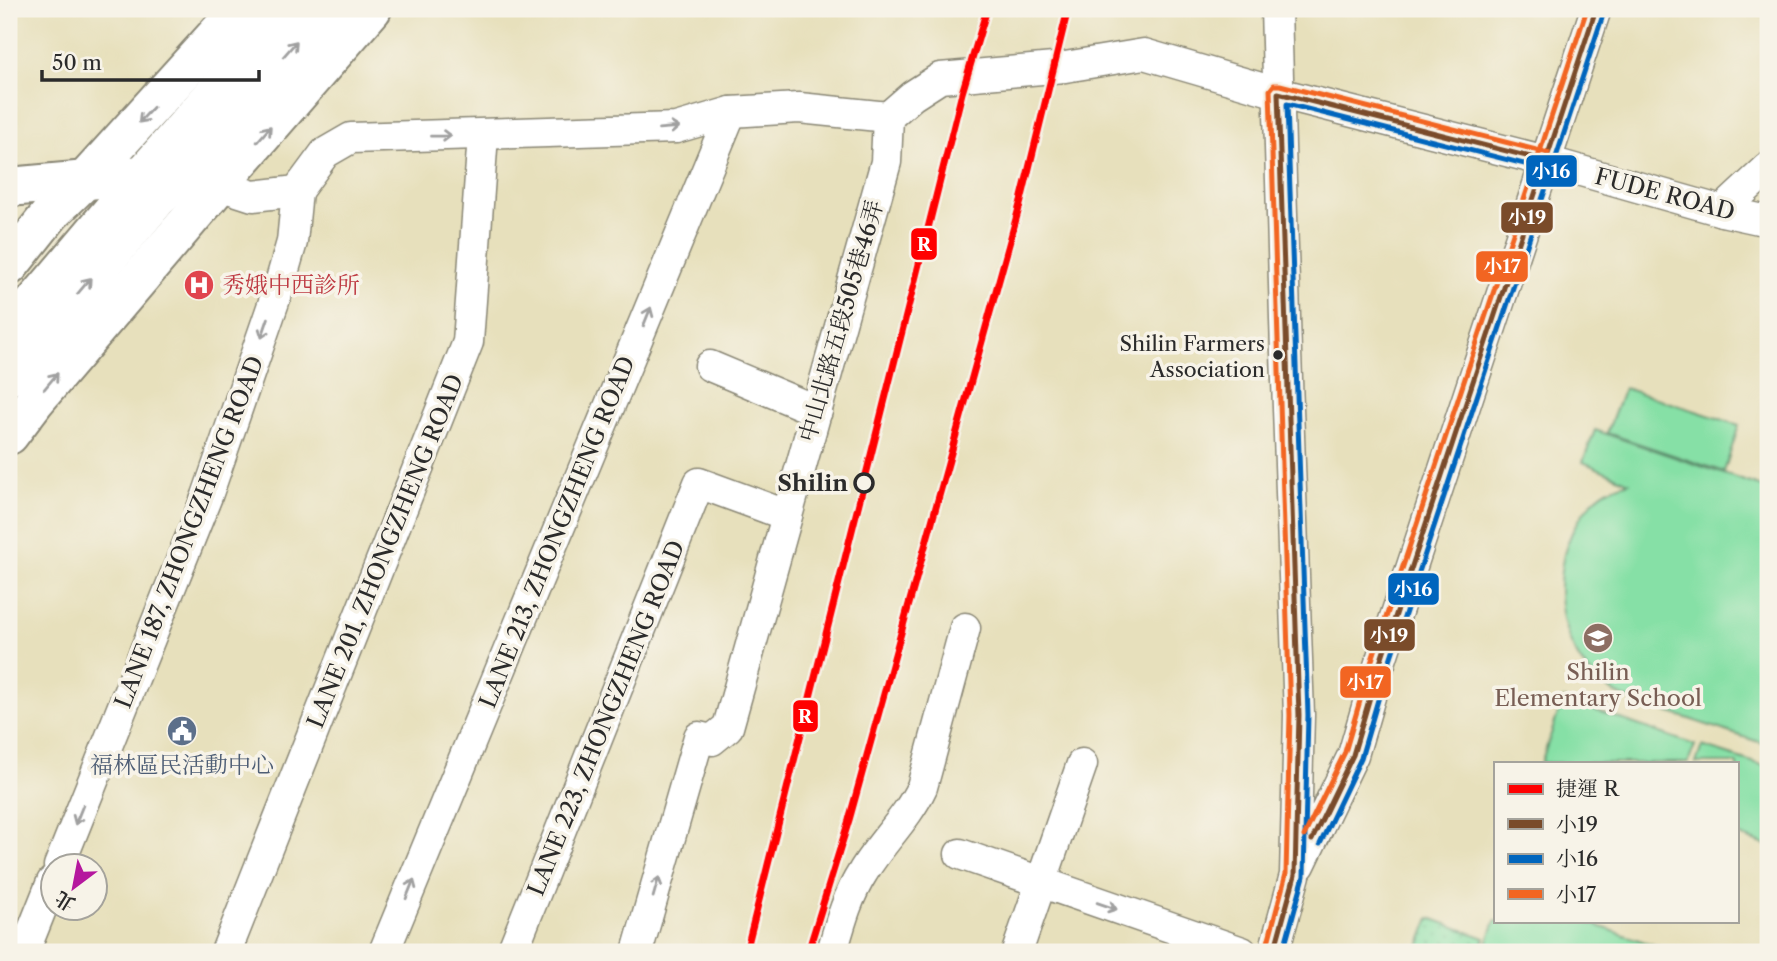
<svg xmlns="http://www.w3.org/2000/svg" width="1777" height="961" font-family="'Libre Caslon Text','Noto Serif TC',serif">
<style>
.grass{fill:#86e0a6;stroke:#588668;stroke-width:2}
.park{fill:url(#park-dots);stroke:#588668;stroke-width:2}
.lines{fill:none;stroke-linecap:round;stroke-linejoin:round}
.street-casing{stroke:#898674;stroke-width:33}
.secondary-casing{stroke:#898674;stroke-width:42}
.primary-casing{stroke:#898674;stroke-width:42}
.street{stroke:#fff;stroke-width:30}
.secondary{stroke:#fff;stroke-width:38}
.primary{stroke:#fff;stroke-width:38}
.bus-1-casing{stroke:#f7f3e8;stroke-width:10}
.bus-2-casing{stroke:#f7f3e8;stroke-width:10}
.bus-3-casing{stroke:#f7f3e8;stroke-width:10}
.bus-1{stroke:#7a4b2a;stroke-width:5}
.bus-2{stroke:#0065bd;stroke-width:5}
.bus-3{stroke:#f26522;stroke-width:5}
.metro-1-casing{stroke:#f7f3e8;stroke-width:12}
.metro-1{stroke:#f00;stroke-width:7}
.oneway{stroke:#a0a0a0}
.bus-dot{fill:#2b2b2b;stroke:#f7f3e8;stroke-width:2.5}
.stop-dot{fill:#f7f3e8;stroke:#2b2b2b;stroke-width:3.5}
.labels{text-anchor:middle;stroke-width:7;stroke-linejoin:round;paint-order:stroke}
.bus-label{font-size:21px;fill:#2b2b2b;stroke:#f7f3e8;text-anchor:end}
.street-label{font-size:23px;fill:#2b2b2b;stroke:#f7f3e8}
.health-label{font-size:23px;fill:#be3a42;stroke:#f7f3e8;text-anchor:start}
.stop-label{font-size:23px;font-weight:bold;fill:#2b2b2b;stroke:#f7f3e8;text-anchor:end}
.education-label{font-size:23px;fill:#785e54;stroke:#f7f3e8}
.service-label{font-size:23px;fill:#4e5e75;stroke:#f7f3e8}
.line-badge{stroke:#f7f3e8;stroke-width:2.5}
.badge-label{font-size:19px;text-anchor:middle;font-weight:bold;fill:#fff}
</style>
<defs>
<pattern id="park-dots" width="8" height="8" patternUnits="userSpaceOnUse" patternTransform="scale(1.75)"><rect width="8" height="8" fill="#86e0a6"/><path d="M2 2h.1M6 6h.1" fill="none" stroke="#74c08f" stroke-width="1.8" stroke-linecap="round"/></pattern>
</defs>
<rect width="100%" height="100%" fill="#f7f3e8"/>
<filter id="ink" filterUnits="userSpaceOnUse"><feTurbulence type="fractalNoise" baseFrequency=".0143" numOctaves="2"/><feDisplacementMap in="SourceGraphic" scale="14" xChannelSelector="R" yChannelSelector="G"/><feConvolveMatrix kernelMatrix="1 2 1 2 8 2 1 2 1" color-interpolation-filters="sRGB"/></filter>
<filter id="wash" filterUnits="userSpaceOnUse"><feTurbulence type="fractalNoise" baseFrequency=".00686" numOctaves="4" result="noise"/><feDisplacementMap in="SourceGraphic" scale="28" xChannelSelector="R" yChannelSelector="G"/><feGaussianBlur stdDeviation="1.57" result="paint"/><feColorMatrix in="noise" values="0 0 0 0 0 0 0 0 0 0 0 0 0 0 0 0 0 1.4 0 .05"/><feComposite in="paint" operator="in"/></filter>
<g filter="url(#wash)">
<rect width="100%" height="100%" fill="#e7e0bc"/>
<g class="grass">
<path d="M1624 388 1739 425 1724 472 1607 433Z"/>
<path d="M1595 430 1768 489V745C1738 735 1707 725 1677 715 1650 707 1620 700 1598 681 1566 653 1555 605 1562 564 1566 538 1585 501 1609 489 1615 486 1623 484 1629 482L1583 462Z"/>
<path d="M1563 699 1695 745 1688 763H1541Z"/>
<path d="M1702 746 1768 767V846L1737 835V763H1696Z"/>
<path d="M1495 921H1584L1674 952H1484Z"/>
</g>
<path class="park" d="M1430 918 1485 938 1480 952H1417Z"/>
</g>
<g filter="url(#ink)">
<g class="lines">
<g class="street-casing">
<g id="street">
<path d="M219 185 253 196 297 191 325 153 351 138 676 128 731 112 799 108 888 117 912 96 940 78 1065 67 1144 54 1278 93 1546 161 1722 211 1768 221"/>
<path d="M1722 211 1768 168"/>
<path d="M710 366 817 411"/>
<path d="M960 854 1242 952"/>
<path d="M1300 865 1353 755 1379 666 1596 9"/>
<path d="M59 866 207 496 279 287 292 242 297 191"/>
<path d="M24 952 52 882"/>
<path d="M226 952 468 342 483 135"/>
<path d="M384 952 731 112"/>
<path d="M512 952 699 483 786 515"/>
<path d="M637 952 699 737 712 740 728 727 886 162 888 117"/>
<path d="M832 952C840 924 847 897 863 872 881 842 907 819 922 787L965 628"/>
<path d="M1017 952 1082 764"/>
<path d="M1274 952 1295 875 1299 715 1286 352 1276 9"/>
</g>
</g>
<g class="secondary-casing">
<g id="secondary">
<path d="M9 266 51 213 86 179"/>
<path d="M9 333 134 185"/>
<path d="M9 376 157 199 181 175"/>
<path d="M9 435 34 402 219 185"/>
</g>
</g>
<g class="primary-casing">
<g id="primary">
<path d="M143 175 288 9"/>
<path d="M181 175 325 9"/>
<path d="M86 179 240 9"/>
<path d="M9 187 143 175H181L219 185 372 9"/>
</g>
</g>
<use href="#street" class="street"/>
<use href="#secondary" class="secondary"/>
<use href="#primary" class="primary"/>
<g class="bus-1-casing">
<g id="bus-1">
<path d="M1312 840 1353 755 1379 666 1596 9"/>
<path d="M1274 952 1295 875 1299 715 1278 93 1546 161"/>
</g>
</g>
<g class="bus-2-casing">
<g id="bus-2">
<path d="M1320 844 1361 758 1387 669 1604 12"/>
<path d="M1283 952 1304 876 1308 715 1287 104 1544 169"/>
</g>
</g>
<g class="bus-3-casing">
<g id="bus-3">
<path d="M1304 836 1345 752 1371 663 1587 9"/>
<path d="M1266 950 1286 874 1290 715 1270 90 1274 85H1280L1548 153"/>
</g>
</g>
<use href="#bus-1" class="bus-1"/>
<use href="#bus-2" class="bus-2"/>
<use href="#bus-3" class="bus-3"/>
<g class="metro-1-casing">
<g id="metro-1">
<path d="M746 952 962 93 987 9"/>
<path d="M808 952 849 820 1021 201 1068 9"/>
</g>
</g>
<use href="#metro-1" class="metro-1"/>
</g>
<defs><path id="oneway-shaft" d="M-6 0H5M1.5-3L5.5 0L1.5 3" fill="none" stroke-width="1.6" stroke-linecap="round" stroke-linejoin="round" transform="scale(1.75)"/></defs>
<g class="oneway">
<use href="#oneway-shaft" transform="translate(290 49) rotate(-49)"/>
<use href="#oneway-shaft" transform="translate(146 115) rotate(133)"/>
<use href="#oneway-shaft" transform="translate(669 128) rotate(-5)"/>
<use href="#oneway-shaft" transform="translate(264 134) rotate(-49)"/>
<use href="#oneway-shaft" transform="translate(441 136) rotate(-1)"/>
<use href="#oneway-shaft" transform="translate(84 286) rotate(-50)"/>
<use href="#oneway-shaft" transform="translate(647 317) rotate(-68)"/>
<use href="#oneway-shaft" transform="translate(265 328) rotate(109)"/>
<use href="#oneway-shaft" transform="translate(51 381) rotate(-50)"/>
<use href="#oneway-shaft" transform="translate(79 815) rotate(112)"/>
<use href="#oneway-shaft" transform="translate(656 887) rotate(-74)"/>
<use href="#oneway-shaft" transform="translate(410 889) rotate(-68)"/>
<use href="#oneway-shaft" transform="translate(1107 906) rotate(19)"/>
</g>
</g>
<defs>
<g id="hospital-disc" transform="scale(1.575)"><circle r="9.5" fill="#e0444e" stroke="#f7f3e8"/><path d="M-5-5h3v3.5h4V-5h3V5h-3V1.5h-4V5h-3Z" fill="#fff"/></g>
<g id="school-disc" transform="scale(1.575)"><circle r="9.5" fill="#8d6e63" stroke="#f7f3e8"/><path d="M0-5L7-2L0 1L-7-2ZM-4 1L0 2.5L4 1V4Q0 6-4 4Z" fill="#fff"/></g>
<g id="civic-disc" transform="scale(1.575)"><circle r="9.5" fill="#5c6f8a" stroke="#f7f3e8"/><path d="M-.6-6.5H3V-4.5H.6V-3L4-1V1h2V6H-6V1h2V-1L-.6-3ZM-1.2 2.5V6h2.4V2.5Z" fill="#fff"/></g>
</defs>
<g fill-rule="evenodd">
<use href="#hospital-disc" x="199" y="285"/>
<use href="#school-disc" x="1598" y="638"/>
<use href="#civic-disc" x="182" y="731"/>
</g>
<circle class="bus-dot" cx="1278" cy="355" r="6"/>
<circle class="stop-dot" cx="864" cy="483" r="9"/>
<g class="labels">
<g class="bus-label">
<text x="1265" y="351">Shilin Farmers<tspan x="1265" dy="26">Association</tspan></text>
</g>
<g class="street-label">
<text transform="translate(1665 194) rotate(15)" y="8">FUDE ROAD</text>
<text transform="translate(841 321) rotate(-74)" y="8">中山北路五段505巷46弄</text>
<text transform="translate(189 532) rotate(-69)" y="8">LANE 187, ZHONGZHENG ROAD</text>
<text transform="translate(557 532) rotate(-68)" y="8">LANE 213, ZHONGZHENG ROAD</text>
<text transform="translate(385 551) rotate(-68)" y="8">LANE 201, ZHONGZHENG ROAD</text>
<text transform="translate(606 718) rotate(-68)" y="8">LANE 223, ZHONGZHENG ROAD</text>
</g>
<g class="health-label">
<text x="222" y="293">秀娥中西診所</text>
</g>
<g class="stop-label">
<text x="848" y="491">Shilin</text>
</g>
<g class="education-label">
<text x="1598" y="680">Shilin<tspan x="1598" dy="26">Elementary School</tspan></text>
</g>
<g class="service-label">
<text x="182" y="773">福林區民活動中心</text>
</g>
</g>
<g class="line-badge">
<rect x="1525" y="154" width="53" height="34" rx="7" fill="#0065bd"/>
<rect x="1500" y="201" width="54" height="33" rx="7" fill="#7a4b2a"/>
<rect x="910" y="227" width="28" height="34" rx="7" fill="#f00"/>
<rect x="1475" y="250" width="54" height="33" rx="7" fill="#f26522"/>
<rect x="1387" y="572" width="53" height="34" rx="7" fill="#0065bd"/>
<rect x="1363" y="618" width="53" height="34" rx="7" fill="#7a4b2a"/>
<rect x="1339" y="665" width="53" height="34" rx="7" fill="#f26522"/>
<rect x="792" y="699" width="27" height="34" rx="7" fill="#f00"/>
</g>
<g class="badge-label">
<text x="1551" y="178">小16</text>
<text x="1527" y="224">小19</text>
<text x="924" y="251">R</text>
<text x="1502" y="273">小17</text>
<text x="1413" y="596">小16</text>
<text x="1389" y="642">小19</text>
<text x="1365" y="689">小17</text>
<text x="805" y="723">R</text>
</g>
<rect width="1777" height="961" fill="none" stroke="#f7f3e8" stroke-width="35"/>
<rect x="1494" y="762" width="245" height="161" fill="#f7f3e8" stroke="#a5a39c" stroke-width="2"/>
<rect x="1508" y="784" width="35" height="10" fill="#ff0000" stroke="#a5a39c" stroke-width="2"/>
<text x="1556" y="796" font-size="21" fill="#2b2b2b">捷運 R</text>
<rect x="1508" y="819" width="35" height="10" fill="#7a4b2a" stroke="#a5a39c" stroke-width="2"/>
<text x="1556" y="832" font-size="21" fill="#2b2b2b">小19</text>
<rect x="1508" y="854" width="35" height="10" fill="#0065bd" stroke="#a5a39c" stroke-width="2"/>
<text x="1556" y="866" font-size="21" fill="#2b2b2b">小16</text>
<rect x="1508" y="889" width="35" height="10" fill="#f26522" stroke="#a5a39c" stroke-width="2"/>
<text x="1556" y="902" font-size="21" fill="#2b2b2b">小17</text>
<g transform="translate(74 887) rotate(212)"><circle r="33" fill="#f7f3e8" stroke="#a5a39c" stroke-width="2"/>
<path d="M0-5L12 26L0 18L-12 26Z" fill="#b5179e"/>
<text y="-10" font-size="19" font-weight="bold" text-anchor="middle" fill="#2b2b2b">北</text>
</g>
<path d="M42 70v10h217v-10" fill="none" stroke="#2b2b2b" stroke-width="3.5"/>
<text x="52" y="70" font-size="21" fill="#2b2b2b" stroke="#f7f3e8" stroke-width="5" paint-order="stroke">50 m</text>
</svg>
